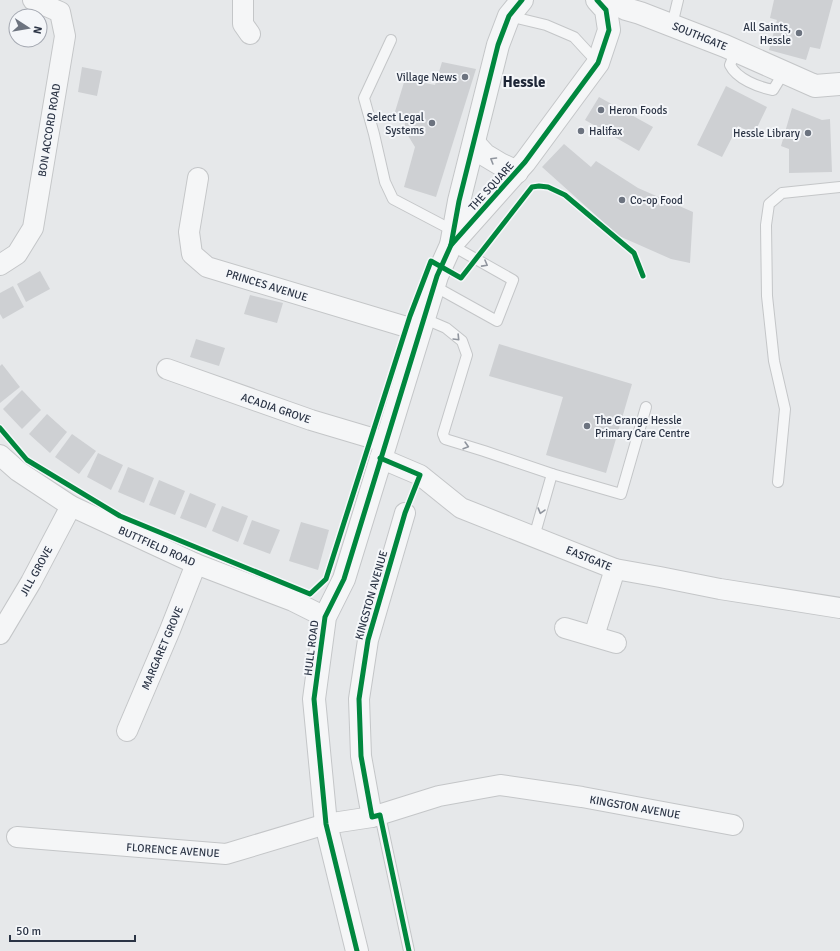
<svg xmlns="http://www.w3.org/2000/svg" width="840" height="951" font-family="Signika,sans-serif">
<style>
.building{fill:#ced0d3}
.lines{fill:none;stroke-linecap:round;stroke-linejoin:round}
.service-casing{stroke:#c4c6c8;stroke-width:12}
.minor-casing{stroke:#c4c6c8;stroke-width:22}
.tertiary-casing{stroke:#c4c6c8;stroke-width:24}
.service{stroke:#f5f6f7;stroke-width:10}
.minor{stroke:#f5f6f7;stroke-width:20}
.tertiary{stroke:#f5f6f7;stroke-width:22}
.cycleway-casing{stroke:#f4f6f9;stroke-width:8}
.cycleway{stroke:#00873e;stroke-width:5}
.oneway{stroke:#90959e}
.poi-dot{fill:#6c737f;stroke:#f4f6f9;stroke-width:1.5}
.labels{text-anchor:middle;stroke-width:4;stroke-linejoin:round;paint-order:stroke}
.poi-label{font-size:11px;fill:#2b3445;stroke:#f4f6f9;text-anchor:end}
.street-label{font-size:11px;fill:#2b3445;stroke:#f4f6f9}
.district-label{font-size:15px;font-weight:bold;fill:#1d2536;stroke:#f4f6f9}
</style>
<rect width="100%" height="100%" fill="#e6e8ea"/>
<g class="building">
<path d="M774 0H833L820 49 810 47 806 60 769 50 777 20 770 18Z"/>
<path d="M442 62 476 69 436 197 404 187 415 147 404 129 406 117 394 115 405 79 435 85Z"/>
<path d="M82 67 102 71 97 96 78 92Z"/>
<path d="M726 86 767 107 754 134 738 126 722 157 697 145Z"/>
<path d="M599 97 653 127 639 151 585 120Z"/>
<path d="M792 108 822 120 830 119 832 172 789 173V149L781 146Z"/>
<path d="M564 144 591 167 596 161 638 188 693 212 690 263 671 259 619 236 542 167Z"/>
<path d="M40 271 50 289 26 302 17 284Z"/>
<path d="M13 286 24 307 3 319 0 314V293Z"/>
<path d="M250 295 283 303 277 323 244 314Z"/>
<path d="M196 339 225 348 219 366 190 357Z"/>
<path d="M499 344 632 384 606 473 546 455 563 397 489 376Z"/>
<path d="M2 364 20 387 0 403V366Z"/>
<path d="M22 390 41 410 22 429 3 409Z"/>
<path d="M47 414 67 432 50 453 29 434Z"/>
<path d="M72 434 96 451 79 474 55 457Z"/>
<path d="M98 453 123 465 111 490 87 477Z"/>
<path d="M128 467 154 478 144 503 118 492Z"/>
<path d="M159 480 185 491 175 515 149 505Z"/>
<path d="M190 493 216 504 206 528 180 518Z"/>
<path d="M222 506 248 516 238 542 212 531Z"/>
<path d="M252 520 280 530 270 554 243 544Z"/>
<path d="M301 522 329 530 318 570 289 561Z"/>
</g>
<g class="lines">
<g class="service-casing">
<g id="service">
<path d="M509 16 546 25 574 37 598 63"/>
<path d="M672 25 678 0"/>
<path d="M391 40 364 98 374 134 385 182 393 199 454 231"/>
<path d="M736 50 730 65C737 79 758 87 773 90L784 72"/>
<path d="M434 286 497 321 513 280 451 245"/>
<path d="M425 319 446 328 462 341 467 355 443 434 445 439 484 451 552 474 534 537"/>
<path d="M552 474 621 494 646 407"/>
<path d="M778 482 785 409 774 361 767 296 766 225 769 204 782 193 840 187"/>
<path d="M380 815 409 951"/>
</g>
</g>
<g class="minor-casing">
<g id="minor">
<path d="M243 0V24L250 34"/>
<path d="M198 178 189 232 192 254 207 267 420 331"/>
<path d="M0 265 17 254 33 228 65 36 60 12 33 0"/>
<path d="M167 369 311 420 385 442"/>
<path d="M0 455 18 471 71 506 196 564 293 601 325 617"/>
<path d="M380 458 420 475 461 508 615 569 660 577 720 589 840 608"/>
<path d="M565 628 616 643"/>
<path d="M0 634 31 582 71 506"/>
<path d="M594 636 615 569"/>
<path d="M127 731 170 630 196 564"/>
<path d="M372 817 361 756 359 699 368 640 405 513"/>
<path d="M17 837 226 854 326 824 372 817 439 796 500 785 582 797 733 825"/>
</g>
</g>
<g class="tertiary-casing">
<g id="tertiary">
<path d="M608 0 626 9 640 13 725 46 815 86 840 84"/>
<path d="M474 143 485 155 500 164 517 172"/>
<path d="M451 245 525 162 598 63 609 30 606 10 597 0"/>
<path d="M357 951 326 824 314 699 325 617 344 579 437 276 451 245 459 201 498 45 509 16 522 0"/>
</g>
</g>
<use href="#service" class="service"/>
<use href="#minor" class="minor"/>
<use href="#tertiary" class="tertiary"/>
<g class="cycleway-casing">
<g id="cycleway">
<path d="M451 245 525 162 598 63 609 30 606 10 597 0"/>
<path d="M0 428 27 460 120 516 310 594 326 579 410 316 431 261 461 278 532 187 539 186 548 187 565 195 634 253 643 276"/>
<path d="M380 458 420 475 405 513 368 640 359 699 361 756 372 817 380 815 409 951"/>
<path d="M357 951 326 824 314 699 325 617 344 579 437 276 451 245 459 201 498 45 509 16 522 0"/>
</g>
</g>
<use href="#cycleway" class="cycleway"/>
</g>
<defs><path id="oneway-chevron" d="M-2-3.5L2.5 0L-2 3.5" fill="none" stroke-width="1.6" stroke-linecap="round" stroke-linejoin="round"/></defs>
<g class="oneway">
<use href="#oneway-chevron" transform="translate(493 160) rotate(-149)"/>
<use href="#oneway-chevron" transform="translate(485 264) rotate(29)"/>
<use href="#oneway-chevron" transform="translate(457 338) rotate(46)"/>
<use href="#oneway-chevron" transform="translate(466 446) rotate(16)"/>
<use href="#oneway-chevron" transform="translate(541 511) rotate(106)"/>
</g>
<g class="poi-dot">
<circle cx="799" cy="33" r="4"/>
<circle cx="465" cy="77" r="4"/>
<circle cx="601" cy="110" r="4"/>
<circle cx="432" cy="123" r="4"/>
<circle cx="581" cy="131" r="4"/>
<circle cx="808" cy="133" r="4"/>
<circle cx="622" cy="200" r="4"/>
<circle cx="587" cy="426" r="4"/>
</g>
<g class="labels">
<g class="poi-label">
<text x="791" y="31">All Saints,<tspan x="791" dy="13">Hessle</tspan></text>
<text x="457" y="81">Village News</text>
<text x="609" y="114" text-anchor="start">Heron Foods</text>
<text x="424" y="121">Select Legal<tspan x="424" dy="13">Systems</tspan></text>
<text x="589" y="135" text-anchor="start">Halifax</text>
<text x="800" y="137">Hessle Library</text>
<text x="630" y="204" text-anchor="start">Co-op Food</text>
<text x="595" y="424" text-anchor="start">The Grange Hessle<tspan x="595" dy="13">Primary Care Centre</tspan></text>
</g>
<g class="street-label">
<text transform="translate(700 36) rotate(22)" y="4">SOUTHGATE</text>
<text transform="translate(49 130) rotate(-81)" y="4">BON ACCORD ROAD</text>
<text transform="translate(491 186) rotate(-48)" y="4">THE SQUARE</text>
<text transform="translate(267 285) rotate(17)" y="4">PRINCES AVENUE</text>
<text transform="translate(276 408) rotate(19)" y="4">ACADIA GROVE</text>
<text transform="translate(157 546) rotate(24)" y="4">BUTTFIELD ROAD</text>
<text transform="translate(589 558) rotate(22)" y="4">EASTGATE</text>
<text transform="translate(36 571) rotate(-61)" y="4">JILL GROVE</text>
<text transform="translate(371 595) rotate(-74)" y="4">KINGSTON AVENUE</text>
<text transform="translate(162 648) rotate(-67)" y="4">MARGARET GROVE</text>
<text transform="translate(311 648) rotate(-83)" y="4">HULL ROAD</text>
<text transform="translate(635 807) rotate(10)" y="4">KINGSTON AVENUE</text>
<text transform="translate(173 850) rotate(4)" y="4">FLORENCE AVENUE</text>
</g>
<g class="district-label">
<text x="524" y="87">Hessle</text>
</g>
</g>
<g transform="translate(28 28) rotate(102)"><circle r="19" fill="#f4f6f9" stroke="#a4a8b1"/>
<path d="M0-3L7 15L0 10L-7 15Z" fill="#6c737f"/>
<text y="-6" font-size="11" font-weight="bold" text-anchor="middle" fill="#2b3445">N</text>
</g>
<path d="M10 935v6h125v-6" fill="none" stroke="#2b3445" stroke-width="2"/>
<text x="16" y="935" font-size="12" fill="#2b3445" stroke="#f4f6f9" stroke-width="3" paint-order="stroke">50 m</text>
</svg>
